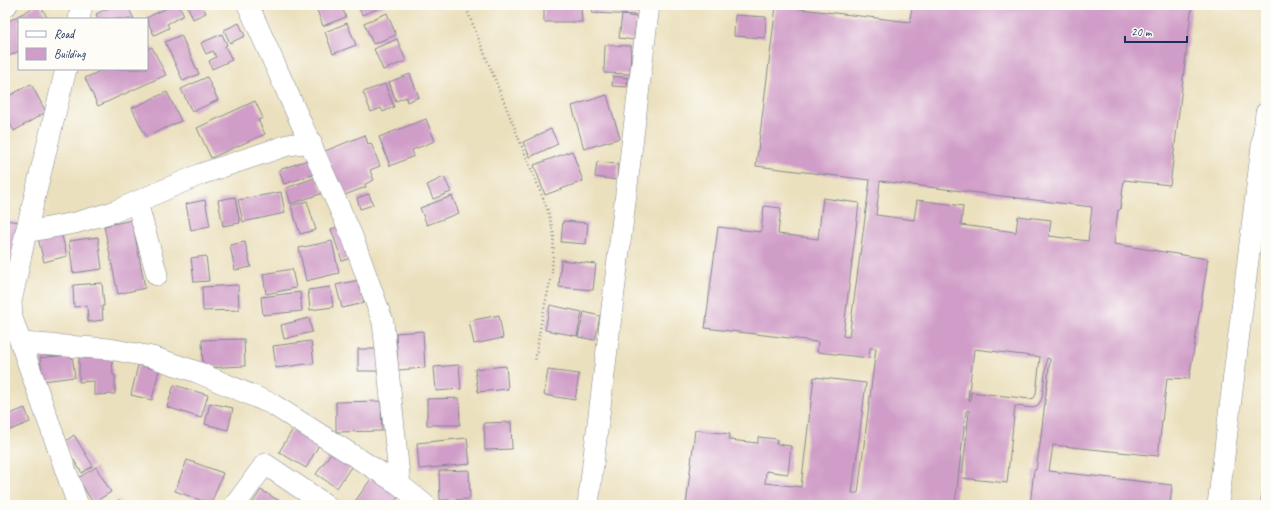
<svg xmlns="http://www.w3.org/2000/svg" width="1271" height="510" font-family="Caveat,sans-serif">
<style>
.building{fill:#d09dc8;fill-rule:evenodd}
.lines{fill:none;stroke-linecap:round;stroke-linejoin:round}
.minor-casing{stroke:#83888e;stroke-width:22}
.path{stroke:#83888e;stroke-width:2.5;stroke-dasharray:1 3;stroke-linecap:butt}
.minor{stroke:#fff;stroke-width:21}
.rail{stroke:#1b2f5e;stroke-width:3}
</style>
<rect width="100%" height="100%" fill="#fdfcf7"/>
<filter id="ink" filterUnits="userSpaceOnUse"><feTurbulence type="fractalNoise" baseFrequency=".025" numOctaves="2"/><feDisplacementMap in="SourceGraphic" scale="8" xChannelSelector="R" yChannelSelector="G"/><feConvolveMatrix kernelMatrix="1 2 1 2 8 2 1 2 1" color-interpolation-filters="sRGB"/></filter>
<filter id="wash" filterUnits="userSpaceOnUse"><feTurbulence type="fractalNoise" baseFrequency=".012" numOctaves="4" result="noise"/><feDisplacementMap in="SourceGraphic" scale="16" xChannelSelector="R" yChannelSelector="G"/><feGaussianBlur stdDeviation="0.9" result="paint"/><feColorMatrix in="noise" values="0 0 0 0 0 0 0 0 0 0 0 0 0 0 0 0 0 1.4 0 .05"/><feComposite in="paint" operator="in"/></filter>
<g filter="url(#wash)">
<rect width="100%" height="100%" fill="#ebe0be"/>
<g id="blocks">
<g class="building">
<path d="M38 5H40L48 19H19V51L5 58V23Z"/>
<path d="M115 5H127L134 19H98L96 14Z"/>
<path d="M173 5H179L184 15 167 24 169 28 154 35 146 18Z"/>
<path d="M187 5H202L206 13 193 19Z"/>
<path d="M315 5H341L346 17 323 26Z"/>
<path d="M358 5H387L362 15Z"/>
<path d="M544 5H581L582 22H544Z"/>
<path d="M593 5H639L638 15 592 13Z"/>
<path d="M912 5H1192L1170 185 1124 180 1120 210H1118L1114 244 1208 259 1189 379 1167 378 1158 456 1053 445 1049 471 1172 485 1170 505H1030L1034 470H1036L1040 444 1050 359 1047 358 1042 398 1039 404 1033 408 1015 406 1007 483 962 478 969 411H966L955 505H686L695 430 730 434 729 440 758 443V437L777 439 776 444 791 446 788 474 766 471 765 483 801 487 814 377 866 383 852 493H858L876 348H870L869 358 817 352 818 342 806 341V340L705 328 718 227 761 232 764 206 781 208 778 234 818 239 823 198 859 203 843 336 849 337 870 180 756 166 776 6 910 22ZM880 181 1092 207 1088 241 1049 236 1051 220 1018 216 1016 232 961 225 963 206 917 200 914 220 876 215ZM974 349 1040 357 1036 394 1034 398 1030 399 971 392 970 401 968 400Z"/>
<path d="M387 13 396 35 373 44 364 23Z"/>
<path d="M622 15 637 17 634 40 619 38Z"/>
<path d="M735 15 766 17 765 38 734 36Z"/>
<path d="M239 23 245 36 230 43 224 30Z"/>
<path d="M347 23 356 45 333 54 325 32Z"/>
<path d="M222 34 227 45 225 46 232 60 212 69 209 61 216 57 213 51 206 54 201 43Z"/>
<path d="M181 35 199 74 183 81 165 42Z"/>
<path d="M397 39 406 61 383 70 374 49Z"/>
<path d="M605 45 631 46 630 74 604 73Z"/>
<path d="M152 47 166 75 98 106 85 78 104 69H147V49Z"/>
<path d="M410 74 419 97 407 102 406 97 396 101 389 82Z"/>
<path d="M613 76 628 78 627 87 612 86Z"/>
<path d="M207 77 218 100 192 112 181 89Z"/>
<path d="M31 84 46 112 14 131 5 115V98Z"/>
<path d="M385 84 394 107 383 112 381 108 371 112 363 92Z"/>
<path d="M167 92 181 121 146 137 132 108Z"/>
<path d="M607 95 620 138 584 149 572 106Z"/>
<path d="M255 101 263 118 258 120 265 134 211 158 197 128Z"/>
<path d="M426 119 435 141 412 150 414 156 390 166 379 137Z"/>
<path d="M551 129 558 144 530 157 523 142Z"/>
<path d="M365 135 368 144 371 143 380 166 370 170 374 180 365 184 366 187 342 196 325 151Z"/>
<path d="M572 151 583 181 545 195 534 165Z"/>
<path d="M310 159 315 174 284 184 279 170Z"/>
<path d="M597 162 618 164 617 180 595 177Z"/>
<path d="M317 177 323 193 291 204 286 188Z"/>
<path d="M444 177 451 192 433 199 427 185Z"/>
<path d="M281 192 285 213 243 222 238 200Z"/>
<path d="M369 194 373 205 360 209 357 198Z"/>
<path d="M452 196 459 213 427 225 420 208Z"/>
<path d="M235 197 240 223 223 226 218 200Z"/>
<path d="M205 200 210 226 191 230 186 204Z"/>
<path d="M307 201 316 230 300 234 291 206Z"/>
<path d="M5 220 19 222 5 282Z"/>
<path d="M132 220 145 288 118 294 104 226Z"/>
<path d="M563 221 588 223 586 244 561 242Z"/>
<path d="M341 226 351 258 342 261 331 229Z"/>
<path d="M61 232 67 256 44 262 38 238Z"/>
<path d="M98 237 102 269 73 273 69 241Z"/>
<path d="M332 241 339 273 306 281 299 248Z"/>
<path d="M245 242 251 267 235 270 230 245Z"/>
<path d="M206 256 209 281 194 282 191 258Z"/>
<path d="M561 260 596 264 593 290 559 287Z"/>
<path d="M292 269 296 288 266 294 263 274Z"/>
<path d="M359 280 364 303 342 308 336 285Z"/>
<path d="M102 283 104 306H102L103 320 88 322 87 306 74 307 73 285Z"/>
<path d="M238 285 239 310 203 311 202 287Z"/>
<path d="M330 287 333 307 310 310 308 290Z"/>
<path d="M300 292 302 311 263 315 261 297Z"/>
<path d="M550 305 582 312 577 336 545 330Z"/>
<path d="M584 312 600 316 595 340 578 337Z"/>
<path d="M499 315 503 338 474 344 469 321Z"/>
<path d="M309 318 312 332 284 339 281 325Z"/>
<path d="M423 331 425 368 398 370 396 333Z"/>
<path d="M244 339 245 366 203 368 202 340Z"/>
<path d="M311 341 314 363 276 368 273 346Z"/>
<rect x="358" y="349" width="22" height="22"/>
<path d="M72 354 75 377 43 381 40 358Z"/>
<path d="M112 357 113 375H115V394L94 395V381L79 382V358Z"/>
<path d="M138 365 159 370 152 400 131 395Z"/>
<path d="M459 365 461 389 436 391 434 367Z"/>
<path d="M506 366 508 389 478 392 475 369Z"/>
<path d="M548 370 579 374 575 400 544 395Z"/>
<path d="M174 385 208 395 201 418 167 407Z"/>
<path d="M459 398 460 425H427V399Z"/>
<path d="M381 401 382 431 336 432V402Z"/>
<path d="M210 403 233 408 228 430 205 424Z"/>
<path d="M25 408 30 422 5 432V416Z"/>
<path d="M511 422 512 449 485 450 484 423Z"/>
<path d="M293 429 319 445 306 468 279 452Z"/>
<path d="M74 435 93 466 82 473 63 443Z"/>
<path d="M467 438 470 464 419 469 417 443Z"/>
<path d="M333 450 353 464 337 488 316 474Z"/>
<path d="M187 460 223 473 211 504 175 491Z"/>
<path d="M96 467 111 492 93 503 78 478Z"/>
<path d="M469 470 470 499 440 500 439 471Z"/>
<path d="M373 476 400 495 392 505H363L356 500Z"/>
<path d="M261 490 281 502 280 505H251Z"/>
<path d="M119 500 123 505H111Z"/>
</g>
</g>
</g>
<g filter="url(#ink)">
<use href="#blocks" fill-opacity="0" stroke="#83888e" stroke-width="1"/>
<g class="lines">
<g class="minor-casing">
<g id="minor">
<path d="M248 5 352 236 383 322 400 485"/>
<path d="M5 6 7 5"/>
<path d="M79 19 82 5"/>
<path d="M66 69 26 232 11 302 12 318 78 505"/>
<path d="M137 202 157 275"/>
<path d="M26 232 75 223 113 212 201 174 288 145 311 142"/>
<path d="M21 343 110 349 152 357 197 372 272 404 400 485 425 505"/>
<path d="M235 505 265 464 326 505"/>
<path d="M588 505 649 5"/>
<path d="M1218 505 1266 113"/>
</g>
</g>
<path class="path" d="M465 5 548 211 554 235 552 273 541 323 535 362"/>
<use href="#minor" class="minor"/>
<path class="rail" d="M1262 505 1266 471"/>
</g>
</g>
<rect width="1271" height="510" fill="none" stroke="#fdfcf7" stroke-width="20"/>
<rect x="18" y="18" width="130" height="52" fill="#fdfcf7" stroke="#a3aaba"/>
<rect x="26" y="31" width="20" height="6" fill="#ffffff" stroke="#a3aaba"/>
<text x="54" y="38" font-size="12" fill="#1b2f5e">Road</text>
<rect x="26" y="48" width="20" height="12" fill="#d09dc8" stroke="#a3aaba"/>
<text x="54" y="58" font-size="12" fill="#1b2f5e">Building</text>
<path d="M1125 36v6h62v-6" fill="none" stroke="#1b2f5e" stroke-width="2"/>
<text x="1131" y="36" font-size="12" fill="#1b2f5e" stroke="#fdfcf7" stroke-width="3" paint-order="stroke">20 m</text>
</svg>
